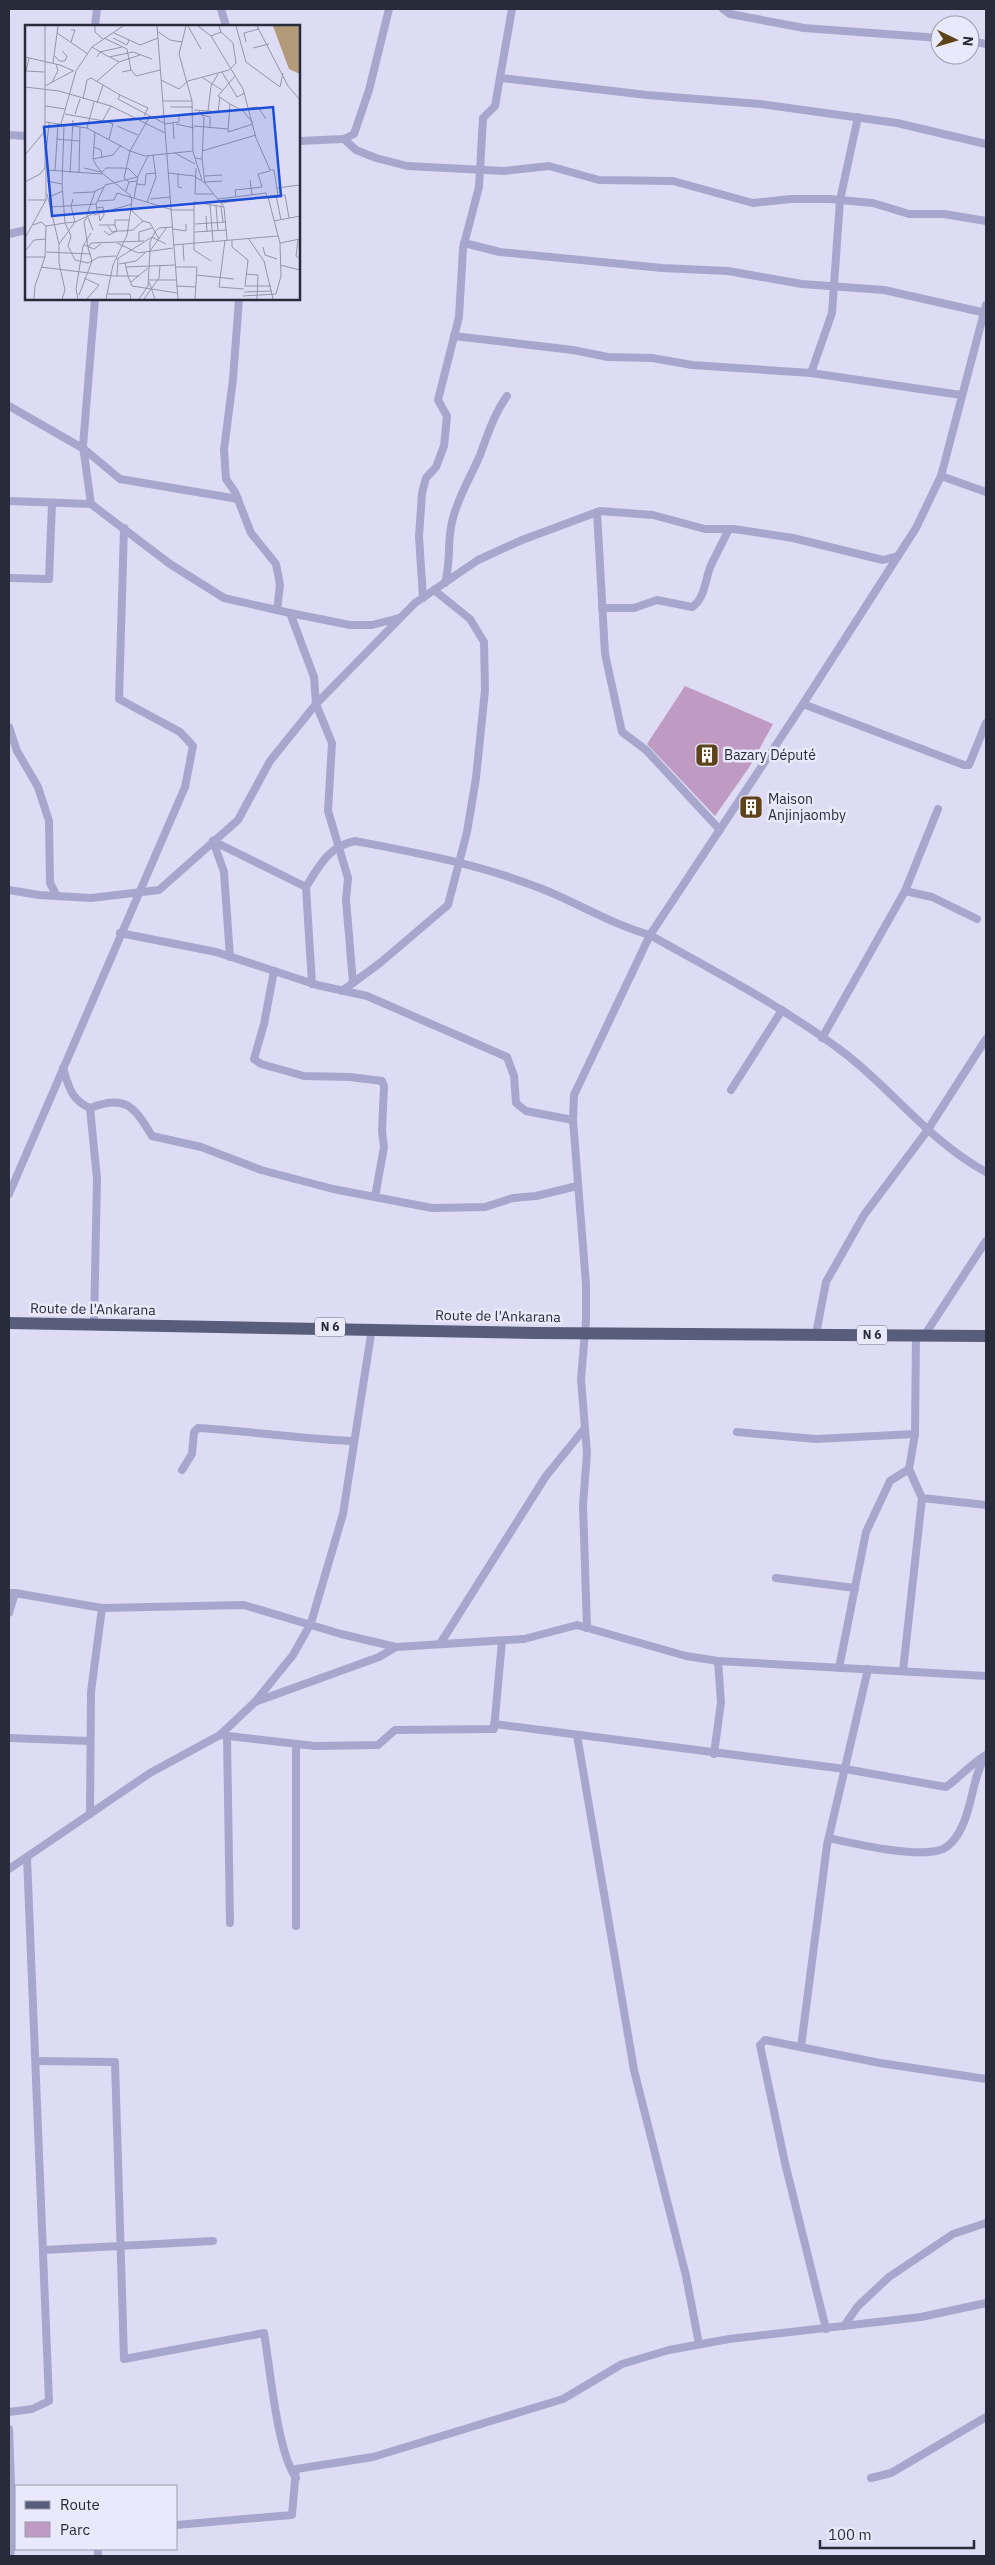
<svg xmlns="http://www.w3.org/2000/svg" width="995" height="2565" font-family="'IBM Plex Sans',sans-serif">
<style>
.green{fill:#bf9bc4}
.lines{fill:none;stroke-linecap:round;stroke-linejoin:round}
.street{stroke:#a7a7cd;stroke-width:8}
.primary{stroke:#585d7c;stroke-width:12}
.labels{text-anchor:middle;stroke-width:5;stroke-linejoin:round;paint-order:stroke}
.shield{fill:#eae9fb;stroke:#626473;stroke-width:1}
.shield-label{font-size:12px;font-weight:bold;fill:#282b39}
.poi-label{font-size:14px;fill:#282b39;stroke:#eae9fb;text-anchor:start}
.street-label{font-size:14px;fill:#282b39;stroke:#eae9fb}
.inset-road{fill:none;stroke:#9595a9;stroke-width:1}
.view{fill:#1d4ed8;fill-opacity:0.15;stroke:#1d4ed8;stroke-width:2.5}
.inset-edge{fill:none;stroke:#282b39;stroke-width:2.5}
</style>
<rect width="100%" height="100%" fill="#dedcf4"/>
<path class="green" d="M685 686 773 724 750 766 715 816 647 744Z"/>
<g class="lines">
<g class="street">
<path d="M221 9 226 26"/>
<path d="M723 9 730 14 804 28 940 38"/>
<path d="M95 26 97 9"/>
<path d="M970 41 986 44"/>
<path d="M501 78 647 95 760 104 897 123 986 144"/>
<path d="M9 135 26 136"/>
<path d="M344 139 356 150 376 158 407 166 504 171 549 166 599 180 673 181 753 203 791 199H829L873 203 909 214H944L986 221"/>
<path d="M299 141 344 139 354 134 369 90 389 9"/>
<path d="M9 234 26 230"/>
<path d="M464 243 500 252 662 268 728 271 802 284 884 290 986 313"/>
<path d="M239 299 233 379 224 450 226 479 235 492 251 533 276 564 280 585 277 610"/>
<path d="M986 305 941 476 916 528 803 704 650 935C717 973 786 1008 847 1055 895 1093 931 1142 986 1172"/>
<path d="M454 336 573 350 608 357 652 358 692 365 811 373 961 395"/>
<path d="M811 373 832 313 840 200 858 117"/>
<path d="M9 406 84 449 120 479 238 499"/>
<path d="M941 476 986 492"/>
<path d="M9 501 91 504 170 564 224 598 290 613 314 677 316 704 332 743 328 811 348 878 346 900 353 983"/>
<path d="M91 504 83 446 95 299"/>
<path d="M597 512 605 654 622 732 646 750 720 830"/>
<path d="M9 578 49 579 52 503"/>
<path d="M445 583C451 563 447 542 452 522 457 498 471 477 480 455 488 434 494 414 507 396"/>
<path d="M423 598 419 537 422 493 426 478 436 467 444 446 447 416 438 400 459 317 463 248 479 187 483 118 495 106 512 9"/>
<path d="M602 608H634L657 600 692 607C705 599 705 579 711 565 717 553 723 541 729 529"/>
<path d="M290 613 350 625H372L399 618"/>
<path d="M803 704 964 765H969L986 723"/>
<path d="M9 727 17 751 38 787 49 821 50 883 57 896"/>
<path d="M213 841 306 887 312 984"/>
<path d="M213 841 224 872 230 957"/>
<path d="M306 887C319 866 329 846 355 841 417 853 478 864 537 887 575 901 610 924 650 935L574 1095 573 1120 586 1284V1321L581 1379 587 1453 583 1505 587 1628"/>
<path d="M9 890 39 895 91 898 159 890 238 820 270 761 316 704 415 603 478 560 522 540 600 511 653 515 705 529H734L793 538 883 560 898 556"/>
<path d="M905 891 932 897 977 919"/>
<path d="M120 933 216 952 317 985 367 996 507 1057 514 1076 516 1103 526 1111 573 1120"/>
<path d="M274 971 264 1024 254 1059 261 1064 304 1076 350 1077 382 1081 384 1086 382 1131 384 1147 375 1197"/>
<path d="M342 991 380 963 448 905 467 832 476 778 485 690 484 642 470 619 434 590"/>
<path d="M822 1038 905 891 938 809"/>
<path d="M63 1068C69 1087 71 1100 90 1108 125 1094 134 1106 152 1136L201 1147 261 1170 333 1189 432 1208 485 1207 513 1198 536 1196 577 1186"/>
<path d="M731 1090 782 1010"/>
<path d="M90 1108 97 1179 94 1324"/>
<path d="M9 1194 185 787 193 746 180 732 119 699 124 528"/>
<path d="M816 1334 826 1282 864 1215 927 1131 986 1039"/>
<path d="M916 1336 915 1434 909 1469 922 1498 986 1505"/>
<path d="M924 1336 986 1241"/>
<path d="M737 1432 816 1439 915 1434"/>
<path d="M182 1470 192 1454 194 1432 198 1428C250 1431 302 1439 354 1441"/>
<path d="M776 1578 855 1588"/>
<path d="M9 1593H15L9 1613"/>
<path d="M15 1593 102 1608"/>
<path d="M440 1644 546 1476 585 1428"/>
<path d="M839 1668 866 1532 890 1481 909 1469"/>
<path d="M903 1671 922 1498"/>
<path d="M255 1702 379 1657 396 1647 524 1639 577 1625 686 1656 718 1661 986 1676"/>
<path d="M494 1724 845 1769 946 1787C960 1777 971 1764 986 1755"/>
<path d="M220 1735 315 1746 378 1745 395 1730 494 1729 502 1641"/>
<path d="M577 1735 634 2070 686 2276 699 2344"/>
<path d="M227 1736 230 1923"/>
<path d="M9 1738 90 1741"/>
<path d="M296 1744V1926"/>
<path d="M714 1754 721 1702 718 1661"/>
<path d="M90 1814 91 1692 102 1608 244 1605 341 1634 396 1647"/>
<path d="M829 1838C856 1844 919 1859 943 1849 953 1844 960 1832 964 1822 973 1800 973 1777 985 1757"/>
<path d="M9 1869 150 1773 220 1735 255 1702 293 1655 311 1623 343 1514 372 1328"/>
<path d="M801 2047 827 1845 868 1669"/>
<path d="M37 2061 115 2062 124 2359 264 2333C270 2367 277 2452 296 2478"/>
<path d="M44 2250 213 2241"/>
<path d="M844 2326 858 2306 889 2277 953 2234 986 2223"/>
<path d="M826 2329 785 2163 760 2045 765 2040 880 2063 986 2079"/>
<path d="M9 2412 32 2409 49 2401 27 1857"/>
<path d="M9 2429 13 2538 16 2537"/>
<path d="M871 2478 891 2473 986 2417"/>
<path d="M176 2525 292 2515 296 2469 373 2457 563 2399 622 2364 669 2350 729 2339 921 2317 986 2303"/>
<path d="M98 2549V2556"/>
<path d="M10 2556 13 2538"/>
</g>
<path class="primary" d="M9 1323 535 1333 986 1336"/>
</g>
<defs>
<g id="building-square" transform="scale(1.25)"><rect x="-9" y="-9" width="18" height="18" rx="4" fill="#5e431a" stroke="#eae9fb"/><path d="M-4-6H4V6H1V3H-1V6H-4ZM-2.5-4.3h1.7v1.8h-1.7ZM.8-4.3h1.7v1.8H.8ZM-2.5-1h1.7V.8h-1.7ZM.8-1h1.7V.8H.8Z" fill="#fff"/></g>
</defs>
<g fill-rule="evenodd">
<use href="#building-square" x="707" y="755"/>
<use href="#building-square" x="751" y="807"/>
</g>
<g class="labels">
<g class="shield">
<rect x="315" y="1317.5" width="30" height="19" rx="4"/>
<rect x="857" y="1325.5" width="30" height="19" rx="4"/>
</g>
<g class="shield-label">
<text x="330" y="1331">N 6</text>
<text x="872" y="1339">N 6</text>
</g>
<g class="poi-label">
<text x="724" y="760">Bazary Député</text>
<text x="768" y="804">Maison<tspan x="768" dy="16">Anjinjaomby</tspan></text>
</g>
<g class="street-label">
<text transform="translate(93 1309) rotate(1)" y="5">Route de l'Ankarana</text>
<text transform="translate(498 1316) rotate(1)" y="5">Route de l'Ankarana</text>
</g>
</g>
<g transform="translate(25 25)">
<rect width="275" height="275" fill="#dedcf4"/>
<path d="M248 1H275V49L264 44Z" fill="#b39a79"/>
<path class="inset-road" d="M70 1V7L78 14M132 1 153 274M161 1 154 29 167 76M163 1 176 24M173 1 186 11 218 64 231 113 245 145H249L253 170 196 178M211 1 221 37 255 62 258 48M232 1 263 61 275 75M46 5H50L46 17M132 6 145 15 157 17M32 8 63 29M89 8 115 20 133 13M186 11 196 7 194 1M79 13 102 24 106 45 97 47M88 13 102 20 104 15M221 17 219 8 234 4M67 22 84 32 108 27 127 34M228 23 244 19M30 31 34 36H40L42 31 37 26M0 32 35 40 49 46M72 32 75 27 97 22M85 32 94 37 115 30M4 33 1 46 19 47M28 38 33 1M106 45 111 51 135 45M197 47 212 72 220 68M210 51 193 71 205 79 203 107 228 99M178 53 197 65M136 55 154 64 163 56 204 45 211 38 208 18 196 7M72 56 94 37M27 57 33 46 31 39M20 61 48 46M0 62 34 66 86 81 140 108M95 70 123 83 119 91M58 74 62 55 66 53 95 70 93 74 125 91M138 76H167L168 127 177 155M72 78 78 60M205 79 218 86 228 98M20 81 40 84M145 82H168M224 83 233 82 241 94M169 85 183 86 186 61 193 49M174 86 179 93 177 134M183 86 193 87 195 72M40 89 79 96M50 89 55 74M177 90 185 92V103M20 97 62 103 105 126 125 91 139 98M148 98 149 114M36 99 51 46 67 22 98 1M139 99 154 97V91M151 99 169 103M92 101 113 110M169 101 203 104M62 103 69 77M70 107 68 134 71 140 78 149 105 170 107 176 102 210 88 240 81 274M31 114 54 116M84 114 88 99 78 95 86 81M69 122 76 125 77 133M177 126 231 110M21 128 24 98M150 128 170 139M0 130 19 107M170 133 177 134 180 158M68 134 88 130 96 120M59 143 76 147M171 143 170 169H188M22 145 77 149M30 146 33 99M45 148 48 95M54 148 55 102M76 148 81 143H98L104 144 112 152M143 148 169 151 180 158 199 182 202 215M153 148V162L157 163M180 151 197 150M225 155 227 170M0 157 15 149 20 143V1M104 157 99 153 105 126 120 131 168 126M180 157 197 156M37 159 39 100M112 159 120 160 121 149 131 148M252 163 275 160M101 166 104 157 112 156M48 168 68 167 79 162M22 169 34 219M251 170 256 195M253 170H260L264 193M24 172 38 166M211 172 210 165 237 162 233 149 245 146M243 172 255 218M109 173 113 151 123 131M48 174 46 181 50 197 40 198 46 211 43 221 50 235 63 238 74 232 91 231M125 174 145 172M193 174 241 168 242 172M3 175H21M73 176 89 175 92 168 148 185H169M122 177 131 152 128 130M185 180 188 216M191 181 193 206M26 182 71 179M196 182 198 197M72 183 78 182 79 190 75 196 74 190M106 185 118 196M69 190 107 179M181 191 182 207M62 192 59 197 63 222M249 196 275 191M170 199 201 197M74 200H90V195H104M90 200 92 206H97L108 205 118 196 125 198 134 214M21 201 40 198 37 159 22 156M148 204 161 206V199M68 205 62 190 70 166M79 206 84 210 92 206 87 207 83 201M170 207 202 205M0 213 21 175V138M223 213 239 236 248 274M200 215 194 262 219 264M207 215V222L223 235 220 261H246M273 215 271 231 275 234M114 216V207L127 203M92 218 113 228 148 223M158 219 159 236M59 220 69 224 76 219M148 220 253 211M238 222 240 230 252 234M1 225 9 215 21 214M125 226V217L130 207 134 203 147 202M21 227 66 229M0 232H20L21 201 16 197 8 200M92 234 127 212 141 219M186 236 169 225V177L199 182M100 238 111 236 120 228M255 240 275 245M16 242 88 251H92L93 234M101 242 150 240M150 242H172L170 274M221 249 233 250 232 274M171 250 209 254M92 251H103L100 238 94 239M114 251H103L107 261 152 268M59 253 74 260 62 274M124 255H151M106 257 123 243M124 257 130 274M151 261 171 262M219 267 247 266M82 269H105L106 274M54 270 67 236 63 223 66 218 119 216M218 271 251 269 256 251 255 218 275 214M9 274 10 261 20 232M37 274 40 265 34 238V219L50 197 72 187 71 179 80 160 112 152M53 274 51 264 58 221 66 208M114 274 123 261 125 226 142 202M119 274 134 253 135 240"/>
<path class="view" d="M248 82 256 171 27 191 19 102Z"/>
<rect width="275" height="275" class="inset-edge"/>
</g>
<rect width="995" height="2565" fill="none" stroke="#282b39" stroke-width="20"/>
<rect x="15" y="2485" width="162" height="65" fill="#eae9fb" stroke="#9c9dad"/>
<rect x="25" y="2501" width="25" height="8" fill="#585d7c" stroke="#9c9dad"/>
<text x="60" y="2510" font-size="15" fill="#282b39">Route</text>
<rect x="25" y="2522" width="25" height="15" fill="#bf9bc4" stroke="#9c9dad"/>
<text x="60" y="2535" font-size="15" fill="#282b39">Parc</text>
<g transform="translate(955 40) rotate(95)"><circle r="24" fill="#eae9fb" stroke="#9c9dad"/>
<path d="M0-4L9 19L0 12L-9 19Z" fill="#5e431a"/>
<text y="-8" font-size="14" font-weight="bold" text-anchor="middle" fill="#282b39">N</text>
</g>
<path d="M820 2540v8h154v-8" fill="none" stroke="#282b39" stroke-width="2.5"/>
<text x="828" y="2540" font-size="15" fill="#282b39" stroke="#eae9fb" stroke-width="4" paint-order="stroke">100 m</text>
</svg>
